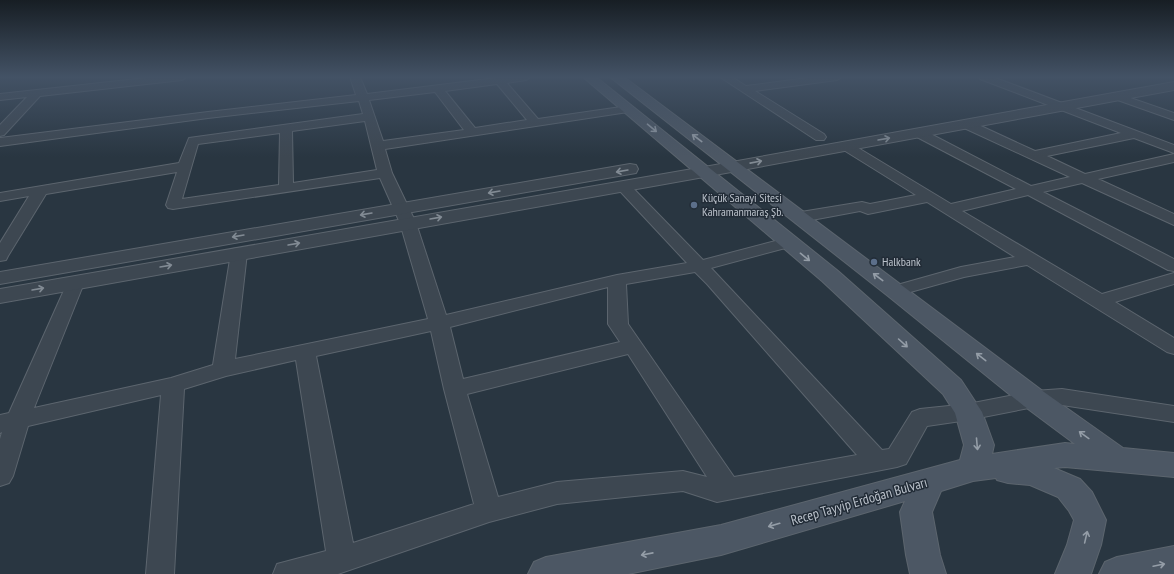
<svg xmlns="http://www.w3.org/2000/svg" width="1174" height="574" font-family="'PT Sans Narrow',sans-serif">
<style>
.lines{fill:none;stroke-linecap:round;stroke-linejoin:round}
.minor-casing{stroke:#5c656e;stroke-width:2}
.tertiary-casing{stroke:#5c656e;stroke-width:2}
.secondary-casing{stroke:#5c656e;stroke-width:2}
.minor{fill:#3d4751;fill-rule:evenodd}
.tertiary{fill:#3d4751;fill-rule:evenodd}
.secondary{fill:#4c5764;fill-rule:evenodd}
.oneway{stroke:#949da7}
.oneway2{stroke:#828b94}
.service-dot{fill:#5c6f8a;stroke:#222c37;stroke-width:1.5}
.labels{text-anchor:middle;stroke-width:3;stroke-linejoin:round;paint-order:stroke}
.poi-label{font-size:12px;fill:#bbc2cb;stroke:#222c37;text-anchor:start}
.near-street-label{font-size:14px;fill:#bbc2cb;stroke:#222c37}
</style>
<rect width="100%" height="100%" fill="#293641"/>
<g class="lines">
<g class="minor-casing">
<g id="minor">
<path d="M155 77H187L182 80 40 96 4 135 0 136V125L27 97 0 100V94Z"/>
<path d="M350 77H360L367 94 504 77H531L526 80 507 83 538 119 628 106 632 107 634 109 632 111 628 112 385 149 392 173 416 223 446 315 617 275 687 263 618 189 616 186 618 183 623 182 628 183 703 260 787 238 793 240 795 243 793 246 711 268 882 450 889 449 912 412 920 409 968 404 1034 391 1062 389 1174 406V422L1062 405 1034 407 968 420 927 426 906 464 897 467 717 502 683 491 557 504 489 522 338 574H273L277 564 326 551 296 360 226 376 184 389 174 574H146L161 395 28 426 13 476 9 483 0 486V439L2 432 0 433V415L9 413 69 279 75 278 81 279 84 283 34 408 171 378 213 365 231 253 233 249 239 248 245 249 247 253 235 359 428 319 400 223 380 178 173 209 168 208 166 205 177 172 46 194 8 256 6 260 0 261V243L29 196 0 201V193L179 163 189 138 363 114 359 101 208 118 0 146V138L208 112 356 95ZM497 84 527 120 475 128 445 91ZM435 92 464 130 383 141 369 100ZM365 121 377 170 293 183 292 131ZM280 133 279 185 182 199 198 144ZM695 272 707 284 857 455 734 477 628 324 626 284ZM608 287V324L620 342 463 379 450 327ZM431 331 444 389 474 504 353 543 316 356ZM628 354 707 477 683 471 557 482 498 497 467 394Z"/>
<path d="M720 77H732L746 86 815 77H842L837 80 755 91 824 134 826 137 824 140H816Z"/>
<path d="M979 77H993L1174 145V153L1134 138 1047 156 1085 174 1174 154V162L1098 179 1174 214V225L1082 183 1043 192 1174 259V271L1168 270 1028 195 962 211 1102 294 1174 273V284L1115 302 1174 338V354L1167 352 1027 265 964 277 896 296 890 295 887 291 890 287 961 267 1015 257 927 202 868 214 860 211 801 222 796 220 793 217 796 214 801 212 862 202 870 204 916 195 842 149 840 146 842 143H850L951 204 1016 189 915 136 913 133 915 130H923L1031 186 1070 177 962 127 960 124 962 121H970L1035 151 1121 133 980 79Z"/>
<path d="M1116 93 1174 113V120L1112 98 1111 96Z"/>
</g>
</g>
<g class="tertiary-casing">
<g id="tertiary">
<path d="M1174 82V90L704 177 0 303V289L704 167Z"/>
<path d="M630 164 636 165 638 169 636 173 0 284V272Z"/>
</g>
</g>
<g class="secondary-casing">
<g id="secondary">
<path d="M583 77H596L838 271 961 380 982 412 994 445 992 454 1065 443 1075 444 1024 406 888 296 610 77H624L1044 392 1123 448 1174 453V477L1065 467 1054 468 1080 479 1092 492 1106 520 1101 545 1091 574H1055L1067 545 1074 520 1069 511 1058 497 1030 485 1008 483 997 480 996 478 973 481 941 491 932 512 940 555 946 574H910L906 555 900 512 905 501 721 555 628 574H528L534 562 546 557 721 525 960 460 964 445 955 413 943 394 822 281Z"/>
<path d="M1174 546V574H1099L1105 562 1117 557Z"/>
</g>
</g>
<use href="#minor" class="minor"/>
<use href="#tertiary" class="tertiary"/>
<use href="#secondary" class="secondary"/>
</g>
<defs><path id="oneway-shaft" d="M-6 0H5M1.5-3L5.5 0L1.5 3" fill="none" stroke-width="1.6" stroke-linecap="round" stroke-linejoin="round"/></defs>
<g class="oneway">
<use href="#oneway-shaft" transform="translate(652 128) rotate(40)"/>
<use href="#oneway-shaft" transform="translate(697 138) rotate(-143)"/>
<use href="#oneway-shaft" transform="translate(805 257) rotate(39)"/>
<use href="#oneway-shaft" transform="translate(878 277) rotate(-143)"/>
<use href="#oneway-shaft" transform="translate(903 343) rotate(42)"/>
<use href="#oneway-shaft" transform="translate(981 357) rotate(-142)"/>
<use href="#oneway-shaft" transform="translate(1084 435) rotate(-144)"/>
<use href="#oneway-shaft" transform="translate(977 444) rotate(85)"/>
<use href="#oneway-shaft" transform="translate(774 525) rotate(164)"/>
<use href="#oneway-shaft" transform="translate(1086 537) rotate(-77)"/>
<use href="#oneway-shaft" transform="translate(647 554) rotate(169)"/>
<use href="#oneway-shaft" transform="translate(1159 565) rotate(-12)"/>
</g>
<g class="oneway2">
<use href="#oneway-shaft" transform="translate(884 139) rotate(-10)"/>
<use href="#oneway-shaft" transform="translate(756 162) rotate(-11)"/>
<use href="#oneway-shaft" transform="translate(622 171) rotate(170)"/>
<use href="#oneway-shaft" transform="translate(494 192) rotate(170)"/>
<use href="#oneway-shaft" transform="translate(366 214) rotate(170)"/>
<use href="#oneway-shaft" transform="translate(436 218) rotate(-10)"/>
<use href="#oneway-shaft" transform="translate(238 236) rotate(170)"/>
<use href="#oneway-shaft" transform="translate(294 244) rotate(-10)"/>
<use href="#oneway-shaft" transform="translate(166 266) rotate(-10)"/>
<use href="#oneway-shaft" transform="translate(38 289) rotate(-10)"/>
</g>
<linearGradient id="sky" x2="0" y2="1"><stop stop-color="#171e24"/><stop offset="0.49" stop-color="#435265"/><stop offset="1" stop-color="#435265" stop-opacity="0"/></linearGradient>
<rect width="1174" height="157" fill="url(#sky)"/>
<g class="service-dot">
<circle cx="694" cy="205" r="4"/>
<circle cx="874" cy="262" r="4"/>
</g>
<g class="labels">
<g class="poi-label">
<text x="702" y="202">Küçük Sanayi Sitesi<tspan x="702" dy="14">Kahramanmaraş Şb.</tspan></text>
<text x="882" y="266">Halkbank</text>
</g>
<g class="near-street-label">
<text transform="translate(859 501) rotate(-16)" y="5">Recep Tayyip Erdoğan Bulvarı</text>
</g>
</g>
</svg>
